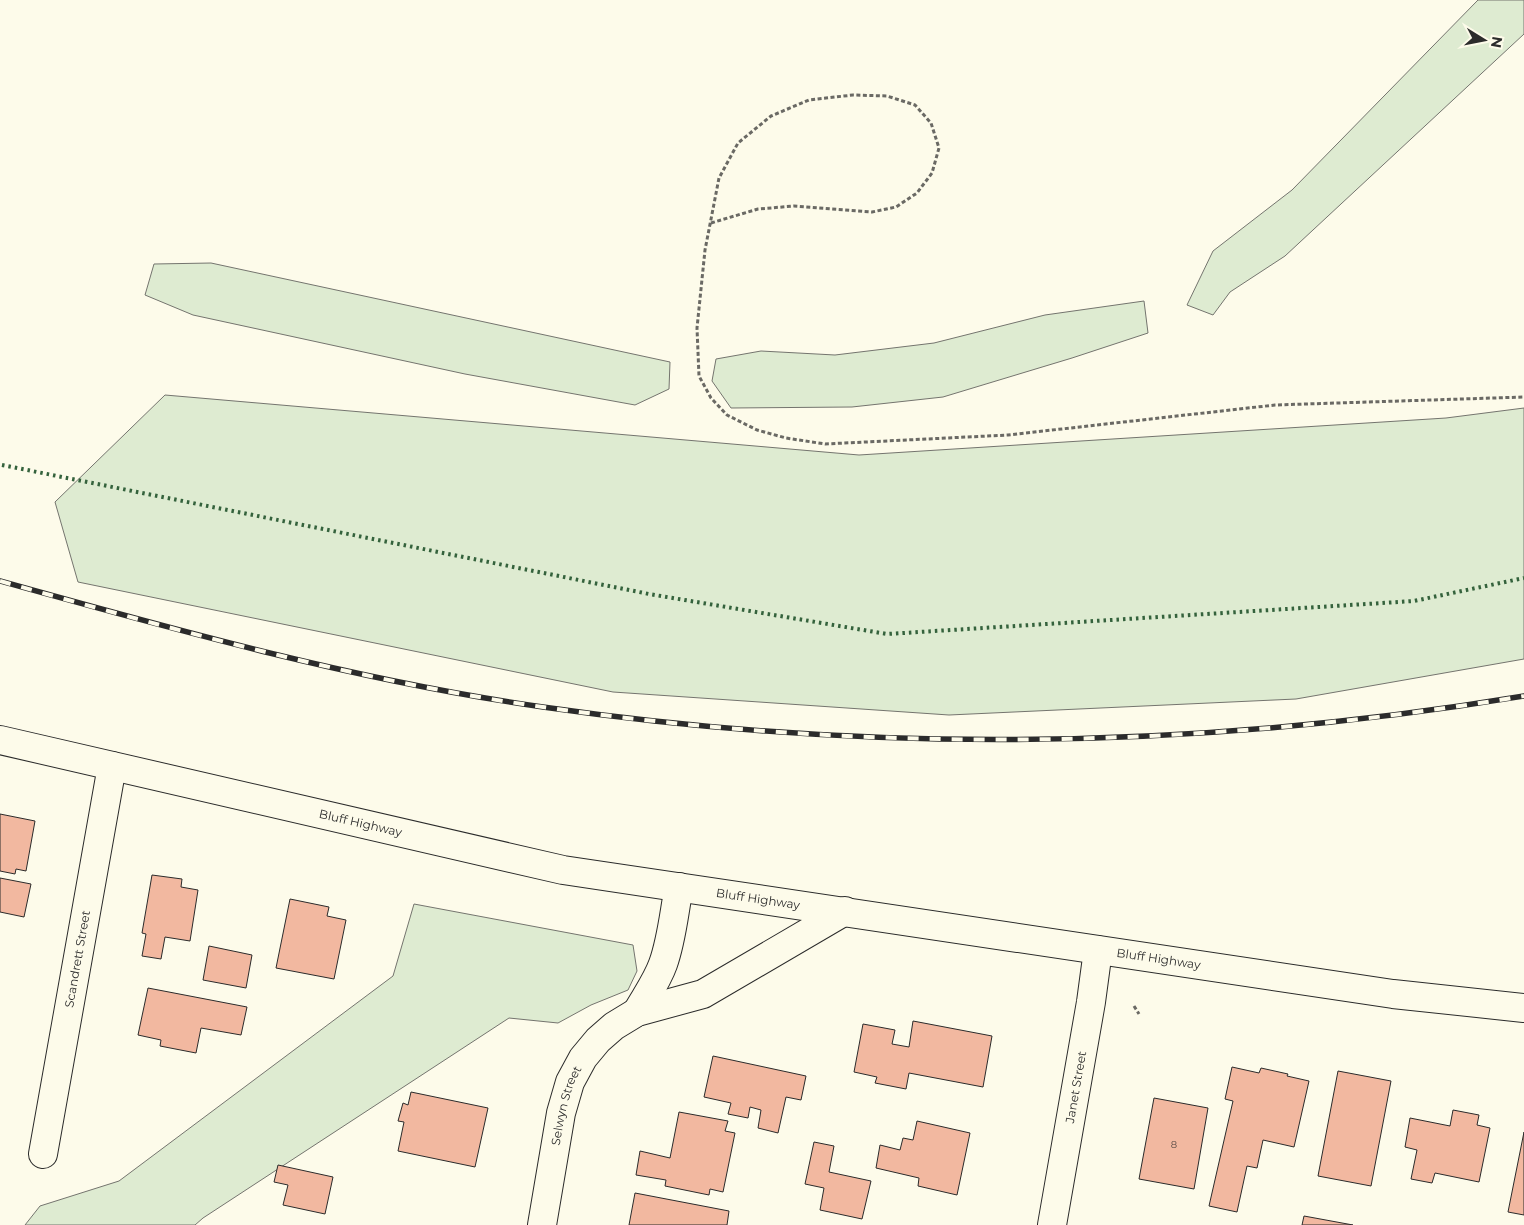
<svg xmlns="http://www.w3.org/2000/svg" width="1524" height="1225" font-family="Montserrat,sans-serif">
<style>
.green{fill:#deebd1;stroke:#74746e}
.building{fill:#f2b8a0;stroke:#2b2b2b}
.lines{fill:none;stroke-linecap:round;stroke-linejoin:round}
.minor-casing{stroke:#2b2b2b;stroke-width:30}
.trunk-casing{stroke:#2b2b2b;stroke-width:30}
.path{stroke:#6a6964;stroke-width:3;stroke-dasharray:4 2.5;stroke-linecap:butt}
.minor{stroke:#fdfbea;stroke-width:28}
.trunk{stroke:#fdfbea;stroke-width:28}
.rail-casing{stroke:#2b2b2b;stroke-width:5.5}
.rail{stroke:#fdfbea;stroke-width:4;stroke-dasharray:11;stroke-linecap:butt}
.hedge{stroke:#34623c;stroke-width:4;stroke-dasharray:2.5 4;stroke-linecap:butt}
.labels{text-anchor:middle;stroke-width:4;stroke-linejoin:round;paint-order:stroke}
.number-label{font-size:10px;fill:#5d4e48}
.street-label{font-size:12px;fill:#2b2b2b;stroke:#fdfbea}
</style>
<rect width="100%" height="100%" fill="#fdfbea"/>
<g class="green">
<path d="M1478 0H1524V34L1285 256 1230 292 1213 315 1187 305 1213 251 1292 190Z"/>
<path d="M211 263 670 362 669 389 635 405 465 374 193 315 145 295 154 264Z"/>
<path d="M1144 301 1148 333 1072 358 943 397 852 407 731 408 712 381 716 359 761 351 835 355 934 343 1045 315Z"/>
<path d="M165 395 859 455 1446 418 1524 408V659L1296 699 949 715 613 692 78 582 55 502Z"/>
<path d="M414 904 633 945 637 971 628 990 591 1005 558 1023 509 1018 203 1218 195 1225H25L40 1206 119 1181 393 976Z"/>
</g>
<g class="building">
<path d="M0 814 35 821 26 871 16 869 15 874 0 871Z"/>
<path d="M152 875 182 879 181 887 198 890 190 941 165 937 161 959 142 956 146 934 142 933Z"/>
<path d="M0 878 31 884 24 917 0 912Z"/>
<path d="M290 899 329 907 327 916 346 920 334 979 276 968Z"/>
<path d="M209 946 252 955 246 988 203 980Z"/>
<path d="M148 988 247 1007 241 1035 201 1028 196 1053 160 1046 161 1040 138 1035Z"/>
<path d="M913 1021 992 1036 983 1087 909 1073 906 1089 875 1083 877 1077 854 1072 863 1024 895 1030 892 1044 909 1047Z"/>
<path d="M713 1056 806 1076 801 1100 786 1097 778 1133 758 1128 761 1110 750 1107 748 1118 728 1114 731 1103 704 1097Z"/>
<path d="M1232 1067 1259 1073 1261 1068 1288 1074 1287 1076 1309 1081 1294 1147 1263 1140 1257 1168 1247 1166 1237 1212 1209 1206 1233 1101 1225 1099Z"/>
<path d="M1338 1071 1391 1081 1371 1186 1318 1176Z"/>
<path d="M411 1092 488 1108 475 1167 398 1151 404 1122 398 1121 403 1103 408 1105Z"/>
<path d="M1154 1098 1208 1108 1194 1189 1139 1179Z"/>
<path d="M1453 1110 1479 1115 1477 1125 1490 1128 1479 1182 1435 1173 1432 1183 1411 1179 1417 1150 1405 1147 1410 1118 1450 1126Z"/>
<path d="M679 1112 728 1121 725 1131 735 1133 723 1192 710 1189 709 1195 665 1186 666 1180 636 1175 640 1151 670 1158Z"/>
<path d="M917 1121 970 1133 957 1195 918 1186 919 1178 876 1168 880 1145 900 1150 903 1138 913 1140Z"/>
<path d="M1524 1132V1215L1508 1212Z"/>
<path d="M814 1142 834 1146 829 1172 871 1181 862 1219 820 1210 824 1188 805 1184Z"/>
<path d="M278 1165 333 1177 325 1214 283 1205 288 1185 274 1182Z"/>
<path d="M635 1193 729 1211 727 1225H629Z"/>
<path d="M1304 1216 1353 1225H1302Z"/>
</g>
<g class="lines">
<g class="minor-casing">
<g id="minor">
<path d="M637 1012C646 996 657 981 663 964 672 939 674 912 679 887"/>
<path id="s1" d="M43 1154 112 766"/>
<path id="s2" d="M542 1225 561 1113 570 1082 583 1058 598 1040 614 1026 637 1012 703 994 845 911"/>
<path id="s3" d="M1052 1225 1091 1002 1098 950"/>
</g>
</g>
<g class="trunk-casing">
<g id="trunk">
<path id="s4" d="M0 740 563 870 1393 994 1524 1008"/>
</g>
</g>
<g class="path">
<path d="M711 223 758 209 794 206 872 212 896 207 917 193 932 173 939 148 931 123 915 105 887 96 853 95 809 100 771 116 738 143 719 178 705 250 697 328 699 376 711 398 727 415 757 430 786 438 825 444 1008 435 1275 405 1524 397"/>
<path d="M1134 1006 1139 1014"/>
</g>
<use href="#minor" class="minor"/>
<use href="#trunk" class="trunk"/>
<g class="rail-casing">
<path id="rail" d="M0 581C179 631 359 681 543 707 871 754 1198 750 1524 696"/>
</g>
<use href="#rail" class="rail"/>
<path class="hedge" d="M2 465 649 594 887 634 1414 601 1524 578"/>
</g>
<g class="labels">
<g class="number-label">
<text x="1174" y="1148">8</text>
</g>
<g class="street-label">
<text dy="4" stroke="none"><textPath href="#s4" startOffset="370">Bluff Highway</textPath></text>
<text dy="4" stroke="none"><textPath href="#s4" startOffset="775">Bluff Highway</textPath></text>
<text dy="4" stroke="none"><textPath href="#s4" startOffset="1180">Bluff Highway</textPath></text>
<text dy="4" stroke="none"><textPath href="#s1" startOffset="198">Scandrett Street</textPath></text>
<text dy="4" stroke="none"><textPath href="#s3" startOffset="140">Janet Street</textPath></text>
<text dy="4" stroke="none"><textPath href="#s2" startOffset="122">Selwyn Street</textPath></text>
</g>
</g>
<g transform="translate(1484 40) rotate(100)" stroke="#fdfbea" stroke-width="4" paint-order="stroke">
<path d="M0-4L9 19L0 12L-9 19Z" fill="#2b2b2b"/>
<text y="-8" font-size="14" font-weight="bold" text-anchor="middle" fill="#2b2b2b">N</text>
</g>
</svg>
